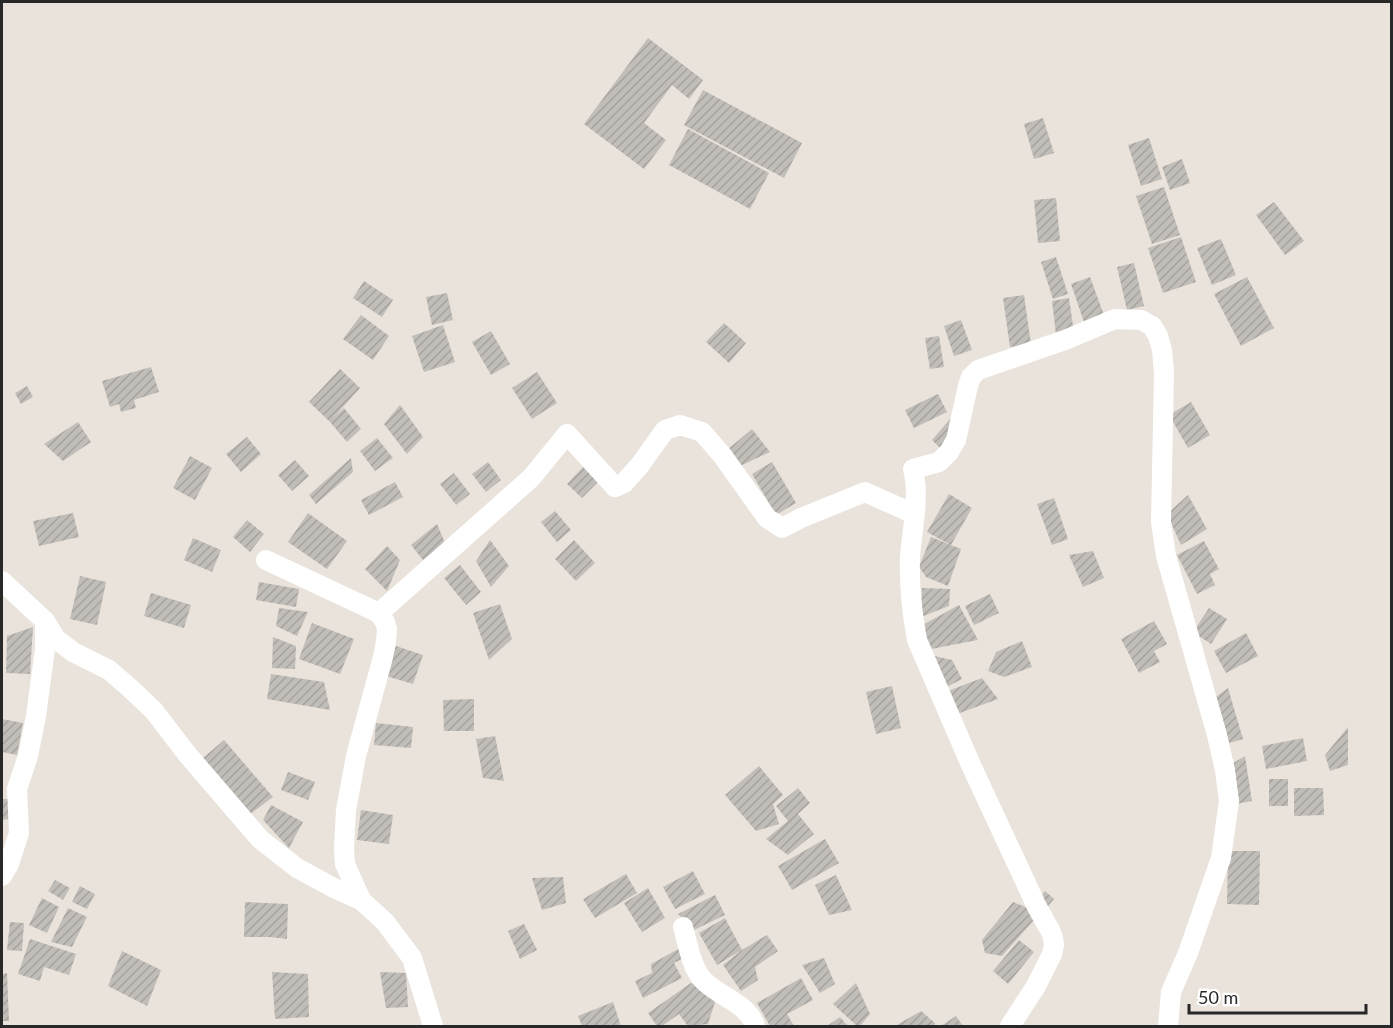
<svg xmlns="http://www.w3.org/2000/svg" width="1393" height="1028" font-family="Lato,sans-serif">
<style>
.building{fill:url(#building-hatch)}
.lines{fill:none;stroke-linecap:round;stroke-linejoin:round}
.street{stroke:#fff;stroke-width:20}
</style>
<defs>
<pattern id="building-hatch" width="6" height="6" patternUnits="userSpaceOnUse" patternTransform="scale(1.5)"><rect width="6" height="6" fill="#c1bdb8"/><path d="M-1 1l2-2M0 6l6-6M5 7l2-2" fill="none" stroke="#a6a29e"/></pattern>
</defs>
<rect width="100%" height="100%" fill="#e9e3db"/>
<g class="building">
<path d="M648 38 703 80 689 99 672 85 644 123 666 140 644 169 584 124Z"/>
<path d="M703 90 802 143 784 178 684 125Z"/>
<path d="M1043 118 1054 153 1034 159 1024 124Z"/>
<path d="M688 129 769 173 750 209 669 165Z"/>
<path d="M1149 138 1162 179 1141 186 1128 145Z"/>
<path d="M1182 159 1190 183 1170 190 1162 167Z"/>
<path d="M1164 187 1180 235 1152 244 1136 196Z"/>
<path d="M1056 198 1060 241 1038 243 1034 200Z"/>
<path d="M1274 202 1304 241 1285 255 1256 215Z"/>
<path d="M1181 237 1196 282 1163 293 1148 248Z"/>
<path d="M1221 239 1236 275 1212 285 1197 248Z"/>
<path d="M1056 257 1068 294 1053 299 1041 262Z"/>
<path d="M1134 263 1144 306 1127 310 1117 267Z"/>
<path d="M1090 277 1104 315 1084 322 1071 284Z"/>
<path d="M1247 277 1274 328 1241 346 1214 294Z"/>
<path d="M364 281 393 300 382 317 353 298Z"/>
<path d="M447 293 453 320 432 325 426 297Z"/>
<path d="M1024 295 1031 344 1010 347 1003 298Z"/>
<path d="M1069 298 1074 333 1056 335 1052 301Z"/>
<path d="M361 315 389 336 373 360 343 339Z"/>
<path d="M961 320 972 350 954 356 944 326Z"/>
<path d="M724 323 746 343 729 363 706 342Z"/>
<path d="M443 325 455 362 424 372 412 336Z"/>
<path d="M491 331 510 364 491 375 472 342Z"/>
<path d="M939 336 944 367 930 369 925 338Z"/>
<path d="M151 367 159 392 134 400 136 408 121 412 119 404 110 407 102 381Z"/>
<path d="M340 369 360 388 334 417 344 408 361 429 347 442 330 422 309 402Z"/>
<path d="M537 372 557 403 532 419 512 388Z"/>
<path d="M27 386 33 397 21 404 15 393Z"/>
<path d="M938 394 947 412 914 428 905 410Z"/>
<path d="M1191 402 1210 435 1188 448 1169 415Z"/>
<path d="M400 405 423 437 407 454 384 424Z"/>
<path d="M950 419 958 426 940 448 932 440Z"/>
<path d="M78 422 91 442 63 461 44 444Z"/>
<path d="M752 429 770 452 740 466 727 450Z"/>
<path d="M247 437 261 454 241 472 226 454Z"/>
<path d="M377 438 393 458 375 471 360 451Z"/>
<path d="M190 456 212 468 195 500 173 488Z"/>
<path d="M351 458 353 472 316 504 309 495Z"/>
<path d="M295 460 309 476 292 491 278 475Z"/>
<path d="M488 462 501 480 486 492 472 474Z"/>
<path d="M772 462 796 503 776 515 752 474Z"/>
<path d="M583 467 598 482 582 498 567 484Z"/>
<path d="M454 473 470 494 456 505 440 484Z"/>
<path d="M395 482 403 497 369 515 361 500Z"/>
<path d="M949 494 972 508 951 545 927 532Z"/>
<path d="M1188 495 1207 529 1181 545 1167 514Z"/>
<path d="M1054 498 1068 539 1052 545 1037 504Z"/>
<path d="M555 511 571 530 557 542 541 522Z"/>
<path d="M73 513 79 537 39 546 33 521Z"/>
<path d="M308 513 347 541 327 569 288 542Z"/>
<path d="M247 520 264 534 250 552 233 537Z"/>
<path d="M437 524 445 543 423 560 411 545Z"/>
<path d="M931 537 961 549 948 586 926 577 919 567Z"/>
<path d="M193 538 221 550 212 572 184 560Z"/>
<path d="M490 540 509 566 491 587 476 561Z"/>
<path d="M574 540 595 563 576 581 555 559Z"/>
<path d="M1204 541 1219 569 1210 574 1215 585 1197 594 1177 555Z"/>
<path d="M387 546 400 560 387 591 365 569Z"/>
<path d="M1093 551 1104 578 1083 587 1069 555Z"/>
<path d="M460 565 481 592 466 605 444 578Z"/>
<path d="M80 576 106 582 97 625 70 619Z"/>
<path d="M259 582 299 589 296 607 256 600Z"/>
<path d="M922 588 950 589 949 606 921 617Z"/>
<path d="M151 593 191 605 184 628 144 616Z"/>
<path d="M990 594 999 613 974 625 965 606Z"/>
<path d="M500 604 512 639 489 660 473 613Z"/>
<path d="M959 605 978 640 931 649 919 627Z"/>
<path d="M279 608 308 612 297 636 276 626Z"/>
<path d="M1209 608 1227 619 1211 644 1193 632Z"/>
<path d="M1154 621 1167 644 1154 651 1160 662 1139 673 1121 639Z"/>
<path d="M312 623 354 639 340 674 299 659Z"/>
<path d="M33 627 30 674 6 673 7 636Z"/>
<path d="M1246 633 1258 656 1226 673 1214 651Z"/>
<path d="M273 637 296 646 295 669 272 668Z"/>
<path d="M1022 641 1032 667 1004 677 988 671 996 652Z"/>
<path d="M396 646 423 655 413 684 386 676Z"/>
<path d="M930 655 952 660 962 679 945 688Z"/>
<path d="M271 674 324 682 330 710 267 699Z"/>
<path d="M982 678 998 699 957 714 948 691Z"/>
<path d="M892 686 901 728 876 734 866 692Z"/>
<path d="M1228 688 1243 739 1226 744 1213 699Z"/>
<path d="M474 699V731H444L443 700Z"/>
<path d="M2 719 23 723 17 755 2 752Z"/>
<path d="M376 723 413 727 411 748 374 745Z"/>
<path d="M1348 727V765L1330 771 1325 755Z"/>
<path d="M495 736 504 781 483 778 476 739Z"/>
<path d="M1303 738 1307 761 1266 769 1262 746Z"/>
<path d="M224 740 273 797 249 815 203 758Z"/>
<path d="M1245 756 1252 801 1236 804 1230 765Z"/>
<path d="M759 766 783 795 773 804 779 824 756 831 725 795Z"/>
<path d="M288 772 315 782 308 800 281 790Z"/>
<rect x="1269" y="779" width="19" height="27"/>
<path d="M798 788 810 803 798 814 814 834 788 855 766 839 788 821 776 806Z"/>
<path d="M1294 788H1323L1324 815 1294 816Z"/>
<path d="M2 799H8L9 819 2 820Z"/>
<path d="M271 805 303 822 289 848 263 820Z"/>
<path d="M361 810 393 815 389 844 357 840Z"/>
<path d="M825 839 839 863 792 890 778 866Z"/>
<path d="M1228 851H1260L1259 905 1227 904Z"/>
<path d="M693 871 705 894 675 909 663 887Z"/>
<path d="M626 874 637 893 595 918 583 899Z"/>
<path d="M836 875 852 910 829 915 815 885Z"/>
<path d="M563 877 566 903 542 910 532 878Z"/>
<path d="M55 880 70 888 63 900 48 891Z"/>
<path d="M80 886 95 894 87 909 72 902Z"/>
<path d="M648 888 665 918 642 932 624 903Z"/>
<path d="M1045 891 1054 899 1042 913 1036 902Z"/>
<path d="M715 895 725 915 694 930 678 914Z"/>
<path d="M42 898 59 907 47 933 29 925Z"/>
<path d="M245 902 288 904 287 939 270 937H244Z"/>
<path d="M1013 902 1040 913 1002 956 985 953 982 940Z"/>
<path d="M68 908 87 917 72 947 51 942Z"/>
<path d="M725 918 742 950 717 965 699 933Z"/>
<path d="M10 922 24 923 22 951 7 950Z"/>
<path d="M524 924 537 950 520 959 508 931Z"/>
<path d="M767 935 778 951 755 967 758 980 741 991 723 965 742 950Z"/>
<path d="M30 939 76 954 69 975 44 967 40 981 18 974Z"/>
<path d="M1019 940 1034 952 1008 984 993 971Z"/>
<path d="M684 946 686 957 674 963 682 978 643 998 635 981 652 973 651 964Z"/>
<path d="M122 951 161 970 147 1006 108 986Z"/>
<path d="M824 958 835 984 820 993 802 965Z"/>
<path d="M272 972 308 974 309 1017 275 1019Z"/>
<path d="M380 972 406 973 408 1007 386 1008Z"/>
<path d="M7 973 9 1021H2V974Z"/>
<path d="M801 978 813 1000 787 1014 794 1026H770L757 1003Z"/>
<path d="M691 983 716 999 708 1024 688 1026 679 1014 662 1026H657L648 1013Z"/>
<path d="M856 983 870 1014 860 1026H857L833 1004Z"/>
<path d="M613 1002 621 1026H582L578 1016Z"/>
<path d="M921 1011 935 1023 934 1026H895Z"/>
<path d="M956 1016 963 1026H941Z"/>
<path d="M840 1017 848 1026H827Z"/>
</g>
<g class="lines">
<g class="street">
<path d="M266 560 379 613 385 622 387 629 386 641 383 657 356 756 346 810 344 849 345 864 361 900 385 922 412 958 433 1026"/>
<path d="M2 581 45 621 56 639 73 652 109 670 131 689 154 711 187 754 260 839 297 868 334 888 361 900"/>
<path d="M379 613 531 478 567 434 615 487 624 483 640 465 665 430 680 425 702 432 722 455 767 518 782 528 801 518 865 492 914 514"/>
<path d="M2 876 9 864 19 833 17 789 28 756 36 716 45 649V621"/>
<path d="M683 927C688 944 691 967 703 980 719 997 748 1003 755 1026"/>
<path d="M1010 1026 1036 986 1052 954 1054 945 1053 938 1050 930 1037 907 971 765 917 640C912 613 909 585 910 557 912 528 920 498 913 469L939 462 949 452 956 440 968 386 971 377 978 370 1065 340 1115 319 1141 320 1152 326 1158 336 1162 350 1164 373 1161 522 1166 556 1217 735 1225 770 1229 801 1221 858 1188 953 1171 992 1168 1026"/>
</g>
</g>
<rect width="1393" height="1028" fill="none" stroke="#282828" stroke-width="6"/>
<path d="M1189 1004v9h177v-9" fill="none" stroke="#282828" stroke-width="3"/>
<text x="1198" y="1004" font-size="18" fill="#282828" stroke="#ffffff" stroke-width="4.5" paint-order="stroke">50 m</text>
</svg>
